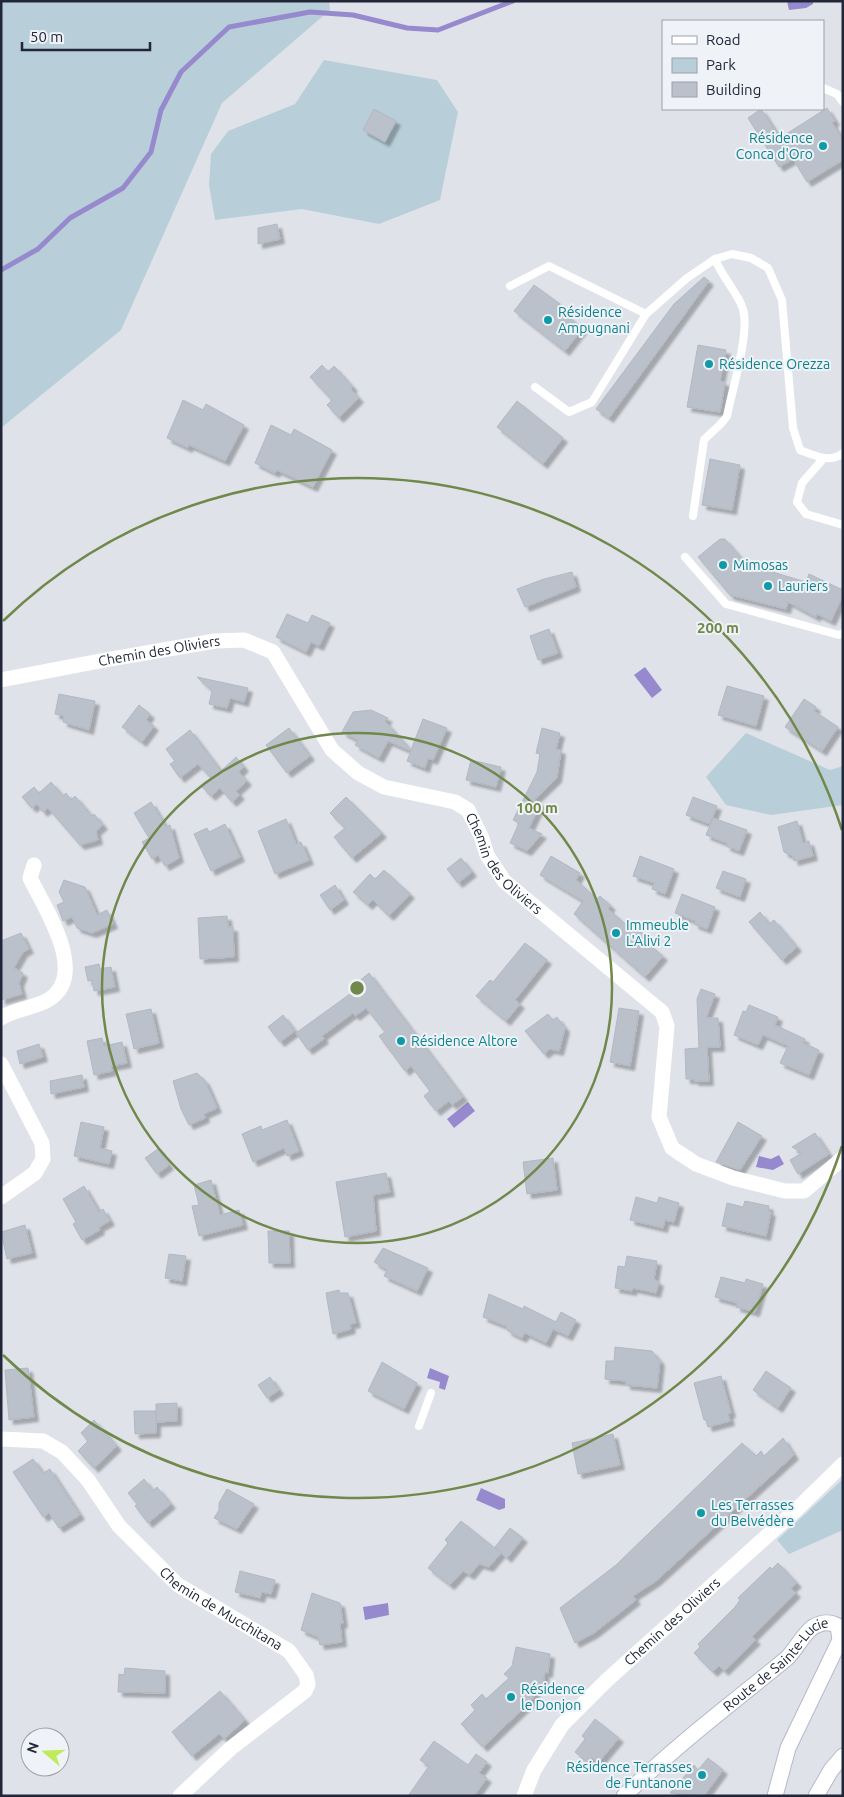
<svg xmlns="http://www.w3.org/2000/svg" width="844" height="1797" font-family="Ubuntu,sans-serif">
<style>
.green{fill:#b8cfda}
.water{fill:#9789cd}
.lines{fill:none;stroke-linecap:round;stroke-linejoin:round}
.stream{stroke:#9789cd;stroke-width:5}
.building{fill:#bbc1ca;stroke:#b2b8c3;filter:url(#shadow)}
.secondary-casing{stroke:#b3b9c9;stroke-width:17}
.lane{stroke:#fff;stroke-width:8}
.street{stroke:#fff;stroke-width:15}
.secondary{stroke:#fff;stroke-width:15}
.ring{fill:none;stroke:#70884a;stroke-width:2.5}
.culture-dot{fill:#0f9aa8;stroke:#eff2f6;stroke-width:2}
.labels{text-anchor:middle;stroke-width:4;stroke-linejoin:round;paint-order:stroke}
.culture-label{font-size:14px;fill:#0d838f;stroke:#eff2f6;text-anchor:start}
.street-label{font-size:14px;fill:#212638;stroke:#eff2f6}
.centre{fill:#70884a;stroke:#eff2f6;stroke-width:2.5}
.ring-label{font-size:15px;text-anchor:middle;font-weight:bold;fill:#70884a;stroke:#eff2f6;stroke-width:4;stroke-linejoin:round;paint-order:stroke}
</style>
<defs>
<filter id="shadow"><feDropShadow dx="4.5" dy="4.5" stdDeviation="1" flood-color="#0004"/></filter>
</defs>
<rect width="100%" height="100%" fill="#dfe3e9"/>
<g class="green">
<path d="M1 1H329L330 10 222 103 121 330 1 428Z"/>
<path d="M324 60 437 80 458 112 440 200 379 224 302 209 215 220 209 185 211 154 228 131 295 104Z"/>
<path d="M746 733 830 770 843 766V805L771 815 726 805 706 777Z"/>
<path d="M843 1479V1530L789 1554 777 1540Z"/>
</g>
<g class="water">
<path d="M813 1V4L806 8 789 10 787 1Z"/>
<path d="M645 667 662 690 652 698 634 675Z"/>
<path d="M468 1102 475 1111 454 1128 447 1119Z"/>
<path d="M779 1155 784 1164 773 1170 756 1167 759 1156 771 1159Z"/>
<path d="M430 1368 449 1376 445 1390 439 1388 440 1382 427 1378Z"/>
<path d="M481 1488 505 1499V1508L499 1510 476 1500Z"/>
<path d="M388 1603 389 1615 365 1620 363 1607Z"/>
</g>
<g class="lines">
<path class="stream" d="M1 270 38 249 70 218 123 188 151 152 161 110 181 72 229 27 310 12 353 15 407 28 438 30 513 1"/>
</g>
<g class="building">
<path d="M827 108 835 121 832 123 843 140V160L807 182 793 159 779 167 748 118 761 109 780 138Z"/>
<path d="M374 109 396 121 385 142 363 130Z"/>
<path d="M277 224 280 239 258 244V228Z"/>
<path d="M704 277 709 281 609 418 596 409 674 304Z"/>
<path d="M534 285 560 304 557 308 583 328 565 351 514 311Z"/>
<path d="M698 345 726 350 720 381 725 382 720 412 687 407Z"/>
<path d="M322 365 328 372 334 366 353 387 351 389 359 398 339 418 327 405 332 400 310 377Z"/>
<path d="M183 400 203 410 206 404 244 425 225 461 189 445 188 448 167 438Z"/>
<path d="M517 401 563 438 543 464 497 427Z"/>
<path d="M271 425 291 435 294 429 332 450 313 487 277 470 275 473 255 463Z"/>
<path d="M710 459 740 465 732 510 702 505Z"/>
<path d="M720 539H725L743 560 750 562 749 565 806 582 809 574 843 590V595L831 621 817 614 816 617 788 602 786 609 730 595 698 557Z"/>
<path d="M572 572 576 587 525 607 517 589 544 579Z"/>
<path d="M287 614 308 623 312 615 330 623 319 646 311 642 306 652 276 637Z"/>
<path d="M549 629 558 653 538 660 530 636Z"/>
<path d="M197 677 248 688 244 702 230 698 227 708 209 704 212 691Z"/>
<path d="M727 686 764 696 756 726 718 715Z"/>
<path d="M59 694 95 701 89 730 63 722 64 716 55 714Z"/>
<path d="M804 699 816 707 814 711 838 727 822 751 785 727Z"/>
<path d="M139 705 150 714 146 720 154 726 142 742 122 727Z"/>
<path d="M371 710 388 718 385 721 411 750 423 719 447 728 433 760 428 758 425 768 407 761 411 751 388 741 379 758 355 745 358 740 342 732 353 712Z"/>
<path d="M289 728 310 756 287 773 266 745Z"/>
<path d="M542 728 560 733 556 749 561 750 557 778 534 800 541 803 529 828 542 834 527 851 510 843 519 823 513 820 537 772 540 754 536 753Z"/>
<path d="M190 730 221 771 236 757 244 767 239 772 247 781 236 791 240 795 232 802 220 788 211 796 202 787 212 779 198 764 180 778 170 764 175 761 166 749Z"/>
<path d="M471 760 501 767 496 787 466 780Z"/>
<path d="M51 782 63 796 66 793 71 800 75 796 92 816 94 814 103 825 96 831 98 840 80 845 48 808 43 812 37 804 32 808 22 797 34 787 39 793Z"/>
<path d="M346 797 382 833 352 858 334 837 345 828 330 813Z"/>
<path d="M693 797 717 806 710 824 686 815Z"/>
<path d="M151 802 166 827 170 825 179 858 165 866 158 855 152 859 142 842 149 838 134 813Z"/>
<path d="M713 818 747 830 739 851 726 846 727 843 706 835Z"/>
<path d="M286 819 296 844 301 842 309 860 275 874 258 831Z"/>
<path d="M797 821 803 843 809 841 813 856 794 861 793 856 784 852 778 827Z"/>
<path d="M225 824 240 857 211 871 194 834 207 828 209 832Z"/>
<path d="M551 856 580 873 576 880 597 899 600 896 611 906 608 909 629 927 632 924 644 935 641 938 663 956 645 977 574 914 583 901 540 875Z"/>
<path d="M640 856 674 869 665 894 652 889 654 883 633 876Z"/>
<path d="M461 858 472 872 458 883 447 869Z"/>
<path d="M384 870 410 894 389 916 373 900 368 905 353 892 370 874 375 879Z"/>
<path d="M723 871 746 879 740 897 716 888Z"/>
<path d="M64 880 85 887 97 915 107 910 113 924 92 933 77 928 72 917 63 921 57 905 64 902 59 892Z"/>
<path d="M335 885 344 900 330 910 320 895Z"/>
<path d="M682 894 715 907 707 929 694 924 695 921 675 913Z"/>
<path d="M760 912 769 924 774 920 797 947 782 960 749 922Z"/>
<path d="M227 916 228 927H233L234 957 200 959 198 918Z"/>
<path d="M21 933 29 949 23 952 14 968 23 973 19 983 22 994 1 1000V941Z"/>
<path d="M525 943 547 960 515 1000 520 1004 506 1021 476 996 490 980 493 982Z"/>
<path d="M99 964 100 969 111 967 115 987 94 991 92 980 88 981 85 967Z"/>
<path d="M369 973 463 1097 452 1105 449 1101 436 1111 424 1096 430 1091 411 1066 405 1071 379 1036 385 1032 366 1008 355 1016 353 1013 322 1036 324 1039 308 1050 296 1033 361 986 358 982Z"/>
<path d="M701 989 715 994 706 1018H718L720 1047H707L709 1081H694V1079H686L685 1049 699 1048 697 999Z"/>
<path d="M749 1005 778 1017 775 1025 805 1039 803 1043 819 1050 809 1075 780 1063 788 1046 763 1035 758 1045 734 1035 743 1011 746 1012Z"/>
<path d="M619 1008 639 1011 630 1066 610 1062Z"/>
<path d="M151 1009 159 1043 134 1049 126 1014Z"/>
<path d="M548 1014 553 1020 557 1017 565 1028 559 1051 550 1049 544 1054 525 1031Z"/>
<path d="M283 1015 295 1031 280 1042 268 1027Z"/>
<path d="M102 1038 104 1046 122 1042 127 1063 111 1066 112 1071 94 1075 87 1041Z"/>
<path d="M39 1044 43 1057 20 1064 17 1051Z"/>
<path d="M197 1073 205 1081 217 1108 204 1114 205 1118 189 1125 181 1109 173 1081Z"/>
<path d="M82 1075 84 1087 51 1094 50 1081Z"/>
<path d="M287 1120 299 1151 287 1156 284 1148 253 1162 242 1134 261 1126 262 1130Z"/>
<path d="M81 1122 104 1127 100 1148 112 1151 109 1164 74 1156Z"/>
<path d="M738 1122 762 1136 740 1170 716 1162Z"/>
<path d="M815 1133 829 1154 798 1174 790 1160 802 1153 792 1147Z"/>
<path d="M158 1149 169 1165 157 1174 145 1158Z"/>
<path d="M553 1158 557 1190 527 1194 523 1162Z"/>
<path d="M386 1173 390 1192 373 1195 376 1231 345 1237 336 1182Z"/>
<path d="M211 1180 220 1215 239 1210 243 1225 199 1236 192 1206 199 1205 194 1185Z"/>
<path d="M84 1186 99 1212 103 1209 110 1221 99 1227 100 1230 82 1240 73 1224 76 1222 63 1199Z"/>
<path d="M636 1197 657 1203 659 1197 679 1203 674 1222 665 1220 663 1228 630 1220Z"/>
<path d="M745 1201 769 1206 768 1211 771 1212 766 1236 722 1226 727 1203 743 1207Z"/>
<path d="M25 1225 32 1253 7 1259 1 1232Z"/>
<path d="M268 1231H289L290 1263H269Z"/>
<path d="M383 1248 428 1268 417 1291 384 1276 387 1270 374 1262Z"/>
<path d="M169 1254 186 1256 182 1281 165 1278Z"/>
<path d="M627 1256 657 1261 654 1279 659 1282 656 1293 633 1288 632 1291 615 1288 618 1266 625 1267Z"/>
<path d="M721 1277 745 1283 746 1279 763 1284 755 1312 736 1307 737 1303 715 1297Z"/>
<path d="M339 1290 340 1293H348L356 1323 350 1324 351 1329 333 1334 326 1293Z"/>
<path d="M489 1294 523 1309 524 1306 556 1322 561 1312 576 1320 568 1336 553 1329 546 1343 525 1333 522 1338 508 1331 506 1326 483 1317Z"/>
<path d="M615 1347 652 1351 660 1361 657 1388 626 1385V1381L605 1379 606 1361H614Z"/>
<path d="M382 1362 417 1383 404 1409 368 1391Z"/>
<path d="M28 1368 34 1417 9 1420 5 1370Z"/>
<path d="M766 1371 791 1388 778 1408 753 1390Z"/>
<path d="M721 1376 731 1413 728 1414 730 1421 708 1427 706 1420H704L694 1383Z"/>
<path d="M270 1377 279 1390 267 1398 258 1385Z"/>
<path d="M177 1403V1421L156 1422V1404Z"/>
<path d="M134 1411H156V1433L135 1434Z"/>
<path d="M94 1420 117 1446 94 1468 78 1451 88 1441 81 1433Z"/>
<path d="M613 1434 620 1465 578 1474 572 1443Z"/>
<path d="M783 1438 794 1455 656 1581 633 1596 636 1600 594 1633 575 1643 560 1608 616 1565 742 1443 756 1456 761 1451 764 1456Z"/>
<path d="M33 1459 43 1473 50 1469 80 1515 59 1528 49 1513 43 1517 13 1472Z"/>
<path d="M144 1479 153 1491 157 1487 171 1504 148 1523 135 1506 137 1504 128 1493Z"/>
<path d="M227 1489 254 1504 237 1529 214 1518 219 1510V1503Z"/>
<path d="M461 1521 501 1553 489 1567 479 1564 470 1575 463 1571 450 1585 428 1568 448 1543 445 1540Z"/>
<path d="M510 1528 523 1538 507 1558 495 1547Z"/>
<path d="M778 1563 797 1583 791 1588 796 1593 752 1637 756 1640 724 1671 719 1666 713 1672 694 1653 700 1647 698 1644 735 1607 740 1600 738 1598 770 1567 772 1569Z"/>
<path d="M240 1571 275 1580 271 1594 262 1592 260 1598 235 1592Z"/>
<path d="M312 1593 340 1603 343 1623 340 1624 342 1642 320 1645 318 1637 301 1630Z"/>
<path d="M516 1647 550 1654 548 1673 545 1672 543 1684 535 1691 533 1699 483 1747 461 1724 475 1710 471 1705 482 1694 486 1699 509 1678 504 1674 512 1666Z"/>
<path d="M125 1668 165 1671V1693L118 1692 119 1674 124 1675Z"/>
<path d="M220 1691 245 1720 224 1739 219 1734 192 1756 172 1732Z"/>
<path d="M595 1719 619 1738 598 1763 592 1758 588 1763 575 1752 585 1739 582 1736Z"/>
<path d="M434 1741 468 1765 476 1754 487 1762 479 1773 487 1778 474 1796H408L429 1766 420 1760Z"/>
<path d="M708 1758 723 1770 704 1796 670 1793 694 1765 698 1770Z"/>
</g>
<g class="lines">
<g class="secondary-casing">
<g id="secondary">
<path id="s4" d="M624 1796C675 1746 731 1704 786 1659 796 1650 802 1635 813 1627 822 1622 829 1621 838 1626L840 1640 788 1748 775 1796"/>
<path d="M816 1796 831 1770 843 1756"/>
</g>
</g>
<g class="lane">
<path d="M823 88 837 94 843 102"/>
<path d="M510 286 549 266 646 314"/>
<path d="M535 387 569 412 592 402 646 314 687 278 715 259 732 254 751 258 768 268 782 300 793 428 800 450C813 455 831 464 843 453"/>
<path d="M823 459 802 483 797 502 806 514 843 525"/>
<path d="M693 516 704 440C712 431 721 426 727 416 732 390 750 333 743 309 739 295 722 277 715 259"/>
<path d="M685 557 726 604 839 635 843 633"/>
<path d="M419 1426 431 1393"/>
</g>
<g class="street">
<path id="s1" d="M1 680 105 660 215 641 244 640 273 652 332 750 358 773 384 787 455 802 468 810 481 836 487 855 504 881 662 1012 667 1026 659 1117 672 1148 696 1164 733 1178 785 1191H804L843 1158"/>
<path d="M1 1018C15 1009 34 1008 48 1000 90 975 44 907 30 878L34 865"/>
<path d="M1 1064 42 1143 43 1159 35 1173 1 1197"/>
<path id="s2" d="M1 1439 43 1441 62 1452 88 1480 119 1526 178 1585 289 1651 306 1675 308 1684 305 1691 231 1748 180 1796"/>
<path id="s3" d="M524 1796 534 1770 562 1725 606 1681 797 1509 843 1464"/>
</g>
<use href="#secondary" class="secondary"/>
</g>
<g class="ring">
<circle cx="357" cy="988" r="255"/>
<path d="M842 1146A510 510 0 0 1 3 1355M3 621A510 510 0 0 1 842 830"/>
</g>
<g class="culture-dot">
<circle cx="823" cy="146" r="5"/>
<circle cx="548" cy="320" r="5"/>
<circle cx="709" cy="364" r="5"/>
<circle cx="723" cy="565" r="5"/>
<circle cx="768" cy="586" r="5"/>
<circle cx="616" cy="933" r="5"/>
<circle cx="401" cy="1041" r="5"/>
<circle cx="701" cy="1513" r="5"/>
<circle cx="511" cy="1697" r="5"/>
<circle cx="702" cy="1775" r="5"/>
</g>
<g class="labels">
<g class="culture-label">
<text x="813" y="143" text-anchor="end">Résidence<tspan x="813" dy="16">Conca d'Oro</tspan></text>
<text x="558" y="317">Résidence<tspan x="558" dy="16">Ampugnani</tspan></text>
<text x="719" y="369">Résidence Orezza</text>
<text x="733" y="570">Mimosas</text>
<text x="778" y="591">Lauriers</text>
<text x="626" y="930">Immeuble<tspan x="626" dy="16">L'Alivi 2</tspan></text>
<text x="411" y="1046">Résidence Altore</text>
<text x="711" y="1510">Les Terrasses<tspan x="711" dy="16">du Belvédère</tspan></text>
<text x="521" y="1694">Résidence<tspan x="521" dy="16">le Donjon</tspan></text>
<text x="692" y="1772" text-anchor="end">Résidence Terrasses<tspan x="692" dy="16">de Funtanone</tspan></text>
</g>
<g class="street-label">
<text dy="5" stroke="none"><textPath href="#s1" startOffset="161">Chemin des Oliviers</textPath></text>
<text dy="5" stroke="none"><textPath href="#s1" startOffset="610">Chemin des Oliviers</textPath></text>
<text dy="5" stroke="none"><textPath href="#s2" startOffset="290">Chemin de Mucchitana</textPath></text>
<text dy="5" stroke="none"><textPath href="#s3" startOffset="232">Chemin des Oliviers</textPath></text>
<text dy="5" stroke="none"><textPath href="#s4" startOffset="202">Route de Sainte-Lucie</textPath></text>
</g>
</g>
<circle cx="357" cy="988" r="8" class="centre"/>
<g class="ring-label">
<text x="718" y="633">200 m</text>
<text x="537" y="813">100 m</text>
</g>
<rect width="844" height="1797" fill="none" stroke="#212638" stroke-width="5"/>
<rect x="662" y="20" width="162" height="90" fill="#eff2f6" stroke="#9da0aa"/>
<rect x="672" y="36" width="25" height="8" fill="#ffffff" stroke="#9da0aa"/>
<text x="706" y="45" font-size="15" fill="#212638">Road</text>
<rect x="672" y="58" width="25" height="15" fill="#b8cfda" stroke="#9da0aa"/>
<text x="706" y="70" font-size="15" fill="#212638">Park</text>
<rect x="672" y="82" width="25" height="15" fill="#bbc1ca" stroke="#9da0aa"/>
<text x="706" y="95" font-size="15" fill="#212638">Building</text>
<g transform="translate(45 1752) rotate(289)"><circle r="24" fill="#eff2f6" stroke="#9da0aa"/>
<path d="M0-4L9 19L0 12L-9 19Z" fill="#bfeb5b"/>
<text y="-8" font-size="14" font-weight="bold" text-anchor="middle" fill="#212638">N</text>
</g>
<path d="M22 42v8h128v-8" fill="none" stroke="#212638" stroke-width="2.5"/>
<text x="30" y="42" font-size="15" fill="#212638" stroke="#eff2f6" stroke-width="4" paint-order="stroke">50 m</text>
</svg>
